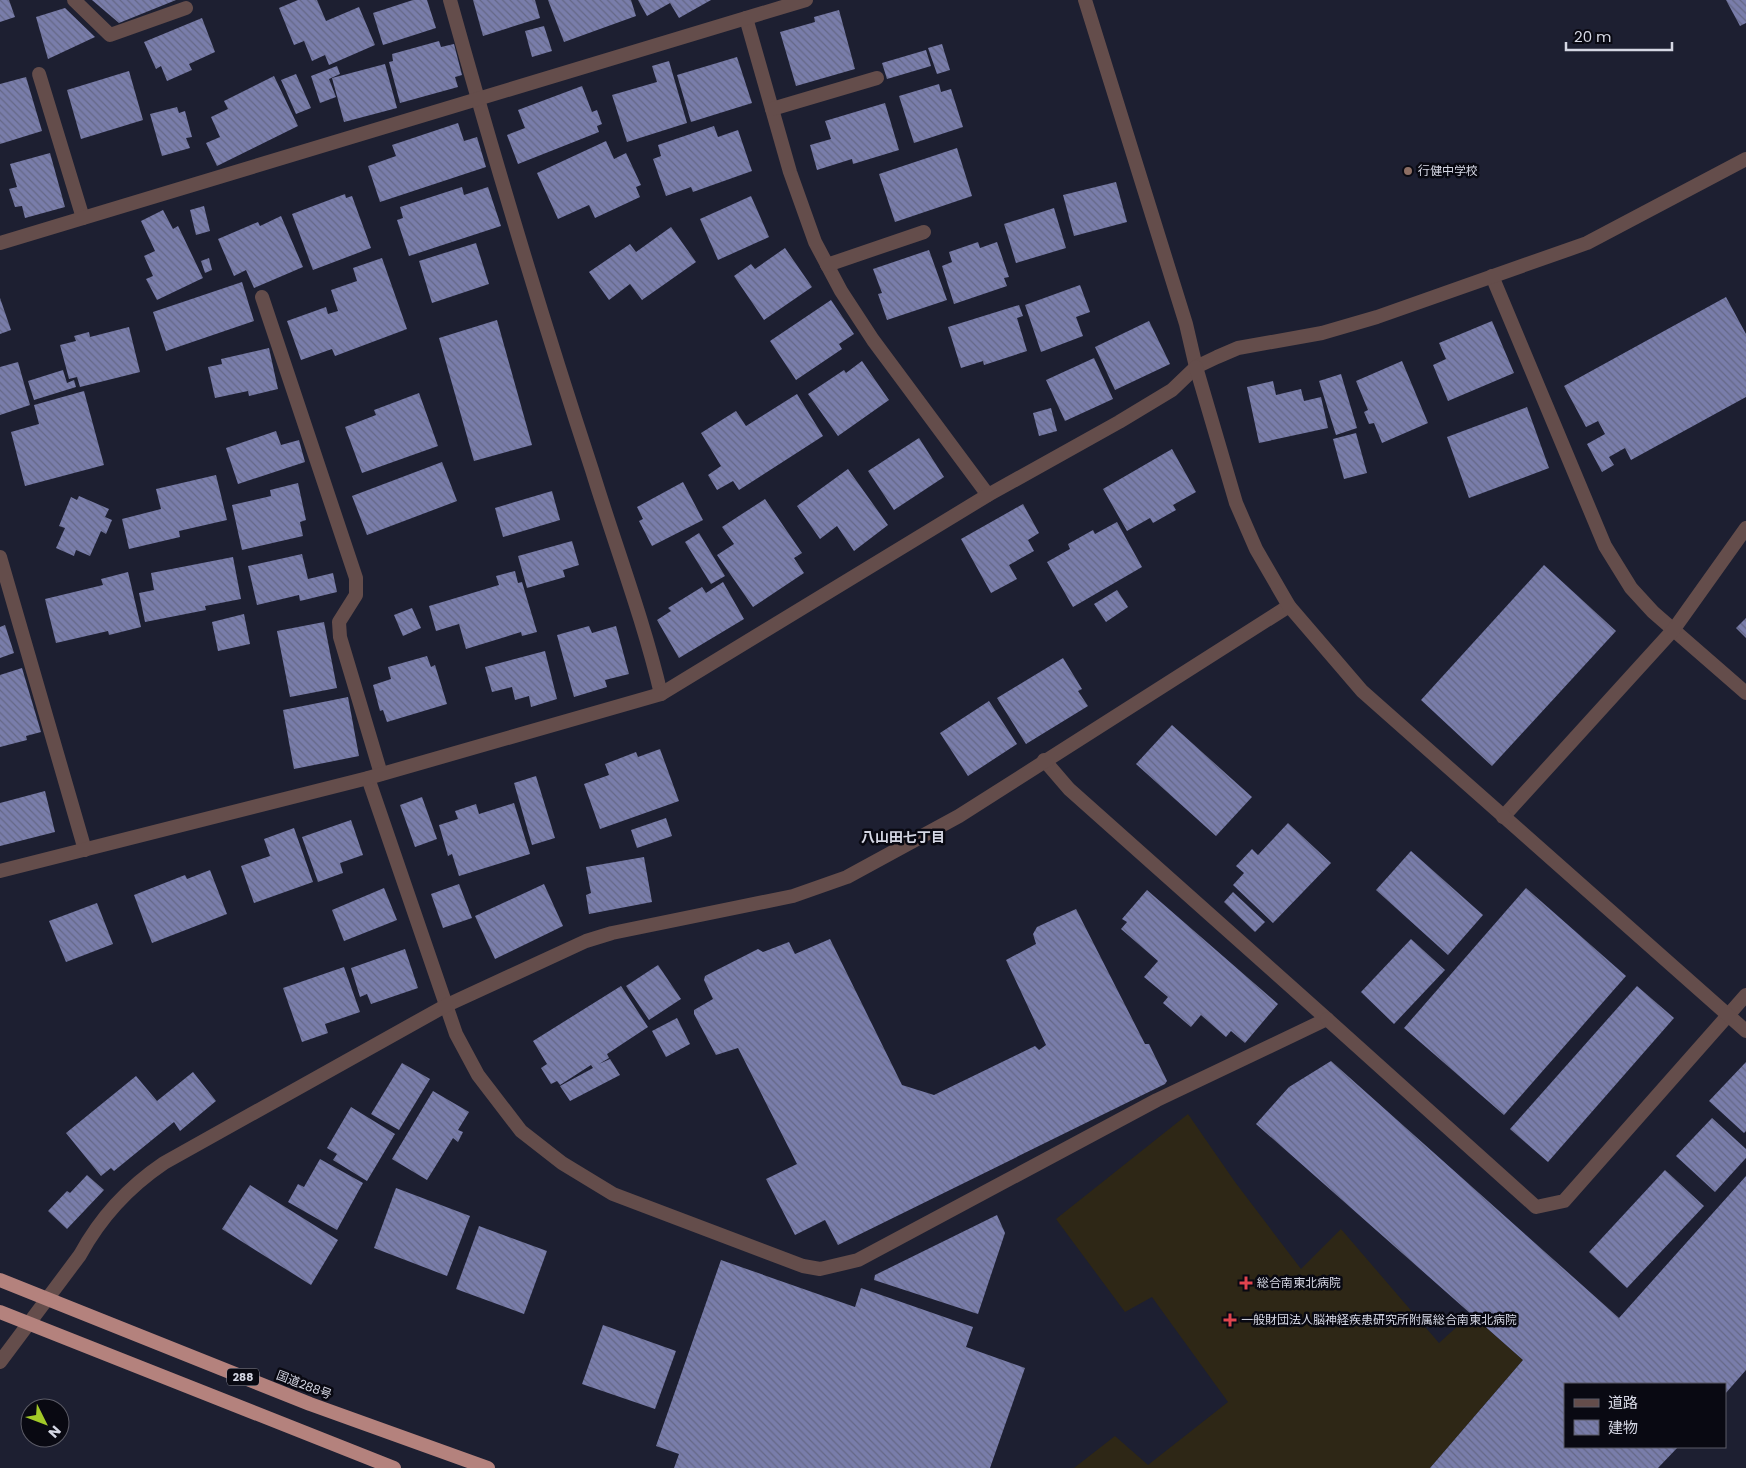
<svg xmlns="http://www.w3.org/2000/svg" width="1746" height="1468" font-family="Poppins,'Noto Sans JP',sans-serif">
<style>
.medical{fill:#2e2716}
.building{fill:url(#building-back-hatch)}
.lines{fill:none;stroke-linecap:round;stroke-linejoin:round}
.service{stroke:#644d4b;stroke-width:14}
.minor{stroke:#644d4b;stroke-width:14}
.tertiary{stroke:#644d4b;stroke-width:14}
.trunk{stroke:#b4827d;stroke-width:14}
.education-dot{fill:#8d6e63;stroke:#090912;stroke-width:2}
.health-dot{fill:#e0444e;stroke:#090912;stroke-width:2}
.labels{text-anchor:middle;stroke-width:5;stroke-linejoin:round;paint-order:stroke}
.shield{fill:#090912;stroke:#9899a5;stroke-width:1}
.shield-label{font-size:11px;font-weight:bold;fill:#d5d7e4}
.poi-label{font-size:12px;fill:#d5d7e4;stroke:#090912;text-anchor:start}
.street-label{font-size:12px;fill:#d5d7e4;stroke:#090912}
.neighbourhood-label{font-size:14px;font-weight:bold;fill:#d5d7e4;stroke:#090912}
</style>
<defs>
<pattern id="building-back-hatch" width="6" height="6" patternUnits="userSpaceOnUse" patternTransform="scale(1.25)"><rect width="6" height="6" fill="#797daa"/><path d="M-1 5l2 2M0 0l6 6M5-1l2 2" fill="none" stroke="#656886"/></pattern>
</defs>
<rect width="100%" height="100%" fill="#1d1f31"/>
<path class="medical" d="M1188 1114 1235 1182 1301 1269 1341 1229 1439 1343 1471 1314 1523 1360 1430 1468H1074L1115 1436 1148 1465 1228 1402 1152 1297 1125 1312 1056 1219Z"/>
<g class="building">
<path d="M0 0H9L15 17 0 22Z"/>
<path d="M92 0H176L119 23Z"/>
<path d="M298 0H317L326 21 359 7 375 45 329 65 325 55 312 61 304 41 294 45 279 8Z"/>
<path d="M413 0H427L436 28 383 45 373 13Z"/>
<path d="M473 0H535L540 18 483 36Z"/>
<path d="M548 0H631L636 16 564 42Z"/>
<path d="M638 0H711L679 18 670 3 647 16Z"/>
<path d="M1726 0H1746V23L1740 26Z"/>
<path d="M65 8 95 37 48 59 36 17Z"/>
<path d="M839 10 855 69 796 86 780 32 815 22 814 17Z"/>
<path d="M202 18 215 52 189 64 192 70 167 81 161 66 156 69 144 42Z"/>
<path d="M544 26 552 51 532 57 525 31Z"/>
<path d="M439 41 441 47 454 44 462 75 455 77 458 87 400 103 389 62 393 61 392 54Z"/>
<path d="M942 44 950 70 937 74 928 48Z"/>
<path d="M926 50 931 66 887 79 882 63Z"/>
<path d="M737 57 752 103 691 122 677 75Z"/>
<path d="M669 61 687 123 627 142 612 95 657 82 652 66Z"/>
<path d="M385 64 397 108 344 122 332 78Z"/>
<path d="M337 66 340 74 329 79 336 97 320 103 311 76Z"/>
<path d="M129 71 143 120 81 139 67 90Z"/>
<path d="M296 74 311 108 296 114 281 80Z"/>
<path d="M274 76 298 126 217 166 206 143 220 137 211 117 228 109 224 101Z"/>
<path d="M26 77 42 131 0 144V84Z"/>
<path d="M939 84 941 92 951 89 963 127 914 143 899 96Z"/>
<path d="M582 86 592 112 597 110 602 124 597 126 599 132 518 164 507 135 525 128 518 110Z"/>
<path d="M885 103 899 150 853 164 852 159 817 170 810 145 831 139 825 121Z"/>
<path d="M177 107 179 113 185 111 192 137 186 138 190 148 162 156 150 114Z"/>
<path d="M458 123 464 141 477 137 486 167 380 202 368 166 396 156 392 145Z"/>
<path d="M714 126 718 137 738 130 752 171 693 192 691 187 666 196 653 159 661 156 658 145Z"/>
<path d="M606 141 614 159 626 153 641 185 636 187 640 197 595 218 589 205 558 219 537 173Z"/>
<path d="M957 148 972 196 895 222 879 174Z"/>
<path d="M50 153 65 207 25 218 22 206 15 207 9 189 17 187 10 164Z"/>
<path d="M1116 182 1127 222 1074 236 1063 195Z"/>
<path d="M462 187 464 195 488 187 501 226 409 256 397 220 403 218 400 207Z"/>
<path d="M345 194 346 198 352 196 371 248 313 270 292 214Z"/>
<path d="M751 196 769 237 718 260 700 219Z"/>
<path d="M204 206 210 231 196 235 190 210Z"/>
<path d="M1054 208 1066 248 1016 263 1004 224Z"/>
<path d="M163 210 173 229 178 226 203 278 157 300 146 279 153 276 144 256 155 251 141 221Z"/>
<path d="M281 216 303 267 254 288 246 270 234 276 218 239 258 222 260 226Z"/>
<path d="M671 227 696 262 642 300 630 284 609 300 589 272 630 244 636 252Z"/>
<path d="M978 242 980 248 997 242 1009 277 1004 278 1007 286 954 304 942 266 952 262 949 252Z"/>
<path d="M476 243 489 284 432 303 419 261Z"/>
<path d="M785 248 812 287 764 320 734 276 751 264 755 269Z"/>
<path d="M929 250 947 300 887 320 878 294 882 293 873 269Z"/>
<path d="M209 258 212 270 205 273 201 261Z"/>
<path d="M382 258 407 329 335 356 332 349 301 360 287 321 326 307 328 314 338 311 331 290 357 281 353 268Z"/>
<path d="M242 282 254 321 166 351 153 312Z"/>
<path d="M1080 285 1090 312 1076 317 1083 336 1041 352 1025 305Z"/>
<path d="M1726 297 1746 334V397L1631 460 1625 448 1609 457 1614 465 1602 472 1587 444 1605 434 1598 421 1586 427 1564 386Z"/>
<path d="M0 298 11 330 0 334Z"/>
<path d="M831 300 854 334 839 344 842 349 796 380 770 341Z"/>
<path d="M1019 305 1023 316 1017 318 1027 351 984 365 983 361 961 368 948 327Z"/>
<path d="M497 320 532 445 474 461 439 338Z"/>
<path d="M1149 321 1170 364 1115 390 1095 347Z"/>
<path d="M1492 321 1514 373 1448 401 1433 365 1446 359 1439 343Z"/>
<path d="M129 327 140 372 80 387 77 377 69 379 60 345 76 341 74 336 89 332 90 337Z"/>
<path d="M269 348 278 389 249 396 248 391 215 398 208 367 222 364 221 359Z"/>
<path d="M1094 358 1113 399 1065 421 1046 380Z"/>
<path d="M862 361 889 400 838 436 808 394 844 370 846 373Z"/>
<path d="M1402 361 1428 423 1382 443 1374 423 1369 424 1364 412 1368 410 1356 381Z"/>
<path d="M18 362 30 405 0 415V367Z"/>
<path d="M63 370 67 383 74 380 76 387 34 400 28 381Z"/>
<path d="M1341 374 1357 428 1336 435 1319 381Z"/>
<path d="M1273 381 1276 395 1301 389 1304 401 1321 397 1328 428 1259 443 1247 387Z"/>
<path d="M84 391 104 465 25 486 11 432 39 424 34 405Z"/>
<path d="M419 393 438 446 362 473 345 427 376 415 374 410Z"/>
<path d="M797 394 823 436 739 490 733 481 717 490 708 475 721 466 701 433 736 411 746 426Z"/>
<path d="M1527 407 1549 468 1469 498 1447 437Z"/>
<path d="M1051 408 1057 431 1039 436 1033 413Z"/>
<path d="M276 431 281 445 299 440 305 462 238 484 226 448Z"/>
<path d="M1356 433 1367 473 1344 479 1333 439Z"/>
<path d="M919 438 944 477 894 510 868 471Z"/>
<path d="M1172 449 1196 492 1173 505 1176 510 1153 523 1150 518 1127 531 1103 489Z"/>
<path d="M442 462 457 501 367 535 352 496Z"/>
<path d="M848 469 888 525 854 551 837 526 820 539 797 506Z"/>
<path d="M216 475 227 520 179 531 180 537 129 549 122 519 161 509 156 489Z"/>
<path d="M683 482 703 520 652 546 639 521 643 519 637 507Z"/>
<path d="M298 483 306 520 300 522 303 536 242 550 232 505 271 496 270 490Z"/>
<path d="M552 491 560 520 503 537 495 508Z"/>
<path d="M79 496 109 509 105 517 112 520 106 534 101 531 90 556 76 550 74 556 56 548 65 528 59 526 71 497 77 500Z"/>
<path d="M765 499 802 553 794 558 804 573 753 607 717 555 734 544 722 527Z"/>
<path d="M1023 504 1039 533 1028 540 1034 551 1009 565 1017 579 991 593 961 539Z"/>
<path d="M1117 522 1142 567 1073 607 1047 562 1070 549 1068 544 1093 530 1095 534Z"/>
<path d="M699 533 725 576 711 584 685 542Z"/>
<path d="M572 541 579 565 563 570 565 577 527 588 518 556Z"/>
<path d="M302 554 308 579 333 573 337 592 300 601 299 595 257 605 248 566Z"/>
<path d="M233 557 241 599 205 606 206 610 145 622 139 593 154 590 151 573Z"/>
<path d="M1544 565 1616 631 1492 766 1421 700Z"/>
<path d="M515 571 518 583 522 582 537 632 522 636 521 632 466 649 459 624 436 631 429 606 499 585 496 576Z"/>
<path d="M128 572 141 627 109 635 108 631 56 643 45 599 103 585 101 579Z"/>
<path d="M723 582 744 619 679 658 657 620 671 611 668 608 702 587 706 593Z"/>
<path d="M1117 590 1128 607 1106 622 1094 604Z"/>
<path d="M412 608 421 628 403 636 394 615Z"/>
<path d="M244 614 250 644 218 651 212 622Z"/>
<path d="M1746 618V638L1736 628Z"/>
<path d="M324 622 337 688 290 697 277 631Z"/>
<path d="M5 625 14 653 0 658V627Z"/>
<path d="M589 626 592 633 616 626 629 674 605 680 607 687 574 697 557 635Z"/>
<path d="M545 651 557 699 531 707 529 696 515 700 512 687 492 692 485 667Z"/>
<path d="M427 656 431 667 435 665 447 704 387 722 383 710 380 711 373 685 391 679 388 667Z"/>
<path d="M1063 658 1082 689 1078 691 1088 706 1026 744 997 698Z"/>
<path d="M22 668 41 732 26 736 27 740 0 747V675Z"/>
<path d="M348 697 359 756 294 769 283 710Z"/>
<path d="M989 701 1017 744 968 776 940 733Z"/>
<path d="M1172 725 1252 797 1216 836 1136 764Z"/>
<path d="M660 749 679 801 600 829 584 784 609 775 605 764 636 752 638 757Z"/>
<path d="M536 776 555 838 532 845 514 783Z"/>
<path d="M45 791 55 832 0 846V803Z"/>
<path d="M422 797 437 839 415 847 400 805Z"/>
<path d="M514 803 530 854 459 876 452 854 448 856 439 825 458 819 455 811 476 804 479 814Z"/>
<path d="M666 818 672 836 637 848 631 830Z"/>
<path d="M351 820 363 855 340 863 343 873 318 882 302 837Z"/>
<path d="M1288 823 1331 863 1273 923 1233 885 1244 873 1236 866 1252 849 1258 855Z"/>
<path d="M294 828 313 882 254 903 241 866 270 856 264 839Z"/>
<path d="M1411 851 1483 915 1448 955 1376 890Z"/>
<path d="M644 857 652 902 589 914 586 895 591 893 586 867Z"/>
<path d="M210 870 227 914 152 943 134 895 185 875 187 879Z"/>
<path d="M459 884 472 918 443 928 431 894Z"/>
<path d="M544 884 563 926 495 959 475 916Z"/>
<path d="M384 888 397 920 344 941 332 910Z"/>
<path d="M1526 888 1626 976 1504 1115 1404 1028Z"/>
<path d="M1147 890 1278 1004 1245 1043 1231 1031 1226 1037 1201 1015 1191 1027 1163 1003 1168 997 1144 977 1158 961 1121 929 1127 922 1122 919Z"/>
<path d="M1233 892 1265 922 1255 932 1224 902Z"/>
<path d="M97 903 113 944 66 962 49 921Z"/>
<path d="M1076 909 1145 1044H1149L1167 1081 1165 1084 838 1245 825 1220 795 1235 766 1179 797 1164 738 1048 716 1055 694 1014V1010L713 999 704 980 705 976 758 949 763 952 789 942 795 954 830 939 902 1085 934 1095 1035 1046 1039 1050 1046 1045 1006 960 1036 944 1033 934 1037 927Z"/>
<path d="M1411 939 1445 970 1394 1024 1361 992Z"/>
<path d="M405 949 418 988 371 1004 367 994 360 997 351 968Z"/>
<path d="M658 965 681 999 649 1020 626 986Z"/>
<path d="M344 967 360 1012 325 1024 328 1033 302 1042 283 988Z"/>
<path d="M621 986 648 1027 607 1054 609 1058 599 1064 610 1059 620 1075 570 1101 560 1086 593 1068 591 1065 560 1085 557 1081 551 1084 541 1068 547 1064 533 1041Z"/>
<path d="M1637 986 1674 1018 1548 1162 1510 1129Z"/>
<path d="M677 1018 690 1044 666 1057 652 1031Z"/>
<path d="M1331 1061 1619 1318 1746 1176V1370L1725 1394V1384H1565V1447H1678L1658 1468H1430L1523 1360 1256 1124 1289 1087Z"/>
<path d="M1746 1062V1131L1744 1133 1709 1101Z"/>
<path d="M402 1063 430 1079 399 1130 371 1114Z"/>
<path d="M193 1072 216 1101 180 1131 174 1122 114 1171 111 1168 101 1176 66 1133 136 1076 157 1101Z"/>
<path d="M433 1091 469 1112 458 1130 463 1132 458 1142 453 1138 427 1180 392 1159Z"/>
<path d="M351 1107 395 1134 367 1181 333 1160 337 1154 327 1148Z"/>
<path d="M1712 1118 1746 1149V1158L1715 1192 1676 1156Z"/>
<path d="M320 1159 363 1183 337 1230 288 1202 298 1184 304 1187Z"/>
<path d="M1665 1170 1704 1206 1627 1288 1589 1252Z"/>
<path d="M87 1175 104 1190 67 1229 48 1211 67 1191 70 1193Z"/>
<path d="M250 1185 338 1240 311 1285 222 1229Z"/>
<path d="M396 1188 470 1216 447 1276 374 1248Z"/>
<path d="M997 1215 1005 1233 978 1314 874 1280 875 1275Z"/>
<path d="M479 1226 547 1251 524 1314 456 1289Z"/>
<path d="M721 1260 855 1307 861 1288 973 1327 966 1347 1025 1368 990 1468H674L679 1454 656 1446Z"/>
<path d="M603 1325 676 1351 655 1409 582 1384Z"/>
</g>
<g class="lines">
<path class="service" d="M262 297 356 578V595L339 622 340 637 381 774"/>
<g class="minor">
<path d="M74 0 110 35 186 8"/>
<path d="M450 0C494 158 541 315 592 470 615 545 643 618 661 694"/>
<path d="M1085 0 1186 324 1196 367"/>
<path d="M746 18 790 172 815 242 841 291 873 340 988 495"/>
<path d="M39 74 83 218"/>
<path d="M772 109 877 78"/>
<path d="M0 243 806 0"/>
<path d="M827 265 924 232"/>
<path d="M1492 276 1605 546 1631 588 1653 612 1746 693"/>
<path d="M0 557 85 850"/>
<path d="M368 778 456 1034 478 1075 521 1131 562 1163 613 1194 803 1266 820 1269 858 1260 1157 1100 1327 1019 1069 789 1044 760"/>
<path d="M1503 817 1674 629 1746 528"/>
<path d="M0 871 368 778 661 694 988 495 1119 422 1172 390 1196 367 1217 357 1238 348 1322 333 1377 317 1587 243 1746 159"/>
<path d="M1327 1019 1536 1207 1564 1201 1746 995"/>
<path d="M0 1362 80 1255C100 1218 130 1186 164 1163L445 1006 586 941 612 933 793 896 847 877 959 816 1289 606"/>
</g>
<path class="tertiary" d="M1196 367 1236 503 1256 549 1289 606 1362 691 1746 1031"/>
<g class="trunk">
<path d="M0 1280 310 1404 488 1468"/>
<path d="M0 1312 394 1468"/>
</g>
</g>
<circle class="education-dot" cx="1408" cy="171" r="5"/>
<g class="health-dot">
<path d="M1243.5 1275.5h5v5h5v5h-5v5h-5v-5h-5v-5h5z"/>
<path d="M1227.5 1312.5h5v5h5v5h-5v5h-5v-5h-5v-5h5z"/>
</g>
<g class="labels">
<rect class="shield" x="227" y="1368.5" width="32" height="17" rx="4"/>
<g class="shield-label">
<text x="243" y="1381">288</text>
</g>
<g class="poi-label">
<text x="1418" y="175">行健中学校</text>
<text x="1257" y="1287">総合南東北病院</text>
<text x="1241" y="1324">一般財団法人脳神経疾患研究所附属総合南東北病院</text>
</g>
<g class="street-label">
<text transform="translate(304 1385) rotate(21)" y="4">国道288号</text>
</g>
<g class="neighbourhood-label">
<text x="903" y="842">八山田七丁目</text>
</g>
</g>
<rect x="1564" y="1383" width="162" height="65" fill="#090912" stroke="#5b5b66"/>
<rect x="1574" y="1399" width="25" height="8" fill="#644d4b" stroke="#5b5b66"/>
<text x="1608" y="1408" font-size="15" fill="#d5d7e4">道路</text>
<rect x="1574" y="1420" width="25" height="15" fill="url(#building-back-hatch)" stroke="#5b5b66"/>
<text x="1608" y="1433" font-size="15" fill="#d5d7e4">建物</text>
<g transform="translate(45 1423) rotate(132)"><circle r="24" fill="#090912" stroke="#5b5b66"/>
<path d="M0-4L9 19L0 12L-9 19Z" fill="#a2c928"/>
<text y="-8" font-size="14" font-weight="bold" text-anchor="middle" fill="#d5d7e4">N</text>
</g>
<path d="M1566 42v8h106v-8" fill="none" stroke="#d5d7e4" stroke-width="2.5"/>
<text x="1574" y="42" font-size="15" fill="#d5d7e4" stroke="#090912" stroke-width="4" paint-order="stroke">20 m</text>
</svg>
